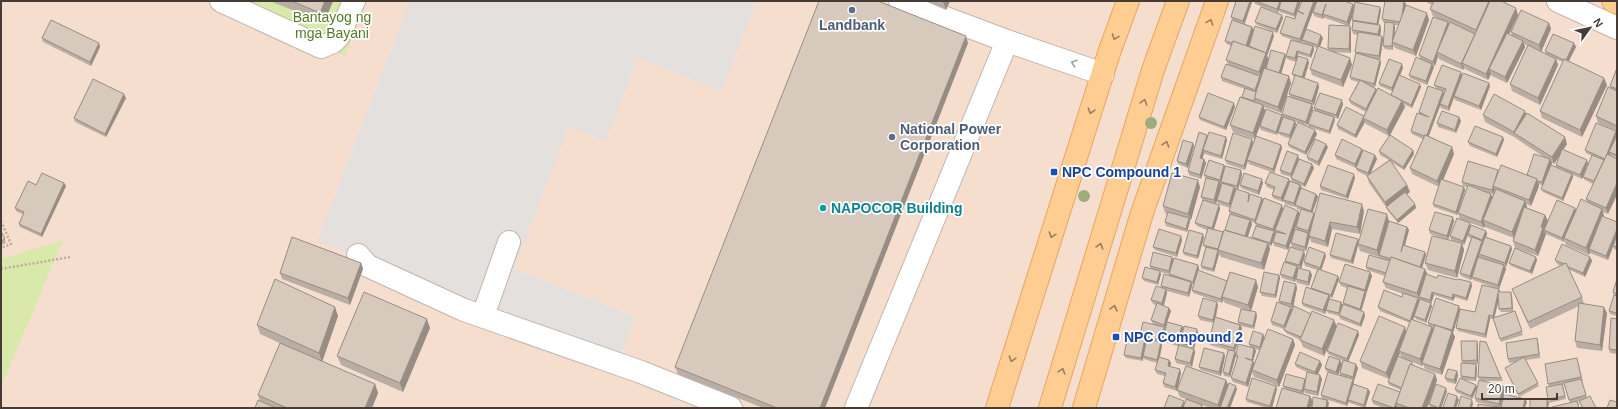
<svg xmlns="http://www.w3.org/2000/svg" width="1618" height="409" font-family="Helvetica,sans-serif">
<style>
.commercial{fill:#f6decf}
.green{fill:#d9e9ac}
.parking{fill:#e4e0de}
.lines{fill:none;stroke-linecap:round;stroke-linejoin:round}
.minor-casing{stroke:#c2b5ab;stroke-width:24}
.major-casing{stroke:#e8a55f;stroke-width:24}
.path{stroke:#c1ab98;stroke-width:2.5;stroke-dasharray:2 2;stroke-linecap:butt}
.minor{stroke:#fff;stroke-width:22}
.major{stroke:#ffcc92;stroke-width:22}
.tree{fill:#9cad7c}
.wall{fill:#baada3;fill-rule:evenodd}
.shaded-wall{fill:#978d84}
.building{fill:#d8c9bd;stroke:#978d84}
.oneway{stroke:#997d5f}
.oneway2{stroke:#a29e9a}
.service-dot{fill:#5c6f8a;stroke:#fff;stroke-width:1.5}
.transit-dot{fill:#1a4fb4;stroke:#fff;stroke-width:1.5}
.culture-dot{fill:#0f9aa8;stroke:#fff;stroke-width:1.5}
.labels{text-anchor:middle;stroke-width:3.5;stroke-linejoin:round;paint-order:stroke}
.park-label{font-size:14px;fill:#557a26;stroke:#fff}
.service-label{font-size:14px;font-weight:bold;fill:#4e5e75;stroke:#fff}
.transit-label{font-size:14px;font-weight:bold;fill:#164399;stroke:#fff;text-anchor:start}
.culture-label{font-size:14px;font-weight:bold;fill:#0d838f;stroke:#fff;text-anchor:start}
</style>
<rect width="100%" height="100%" fill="#f3ece5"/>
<rect class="commercial" x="1" y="1" width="1616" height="407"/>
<g class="green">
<path d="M226 1H367L345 56Z"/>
<path d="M63 240 1 387V259Z"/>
</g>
<path class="parking" d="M410 1H750L756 3 722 91 638 58 606 141 569 127 514 269 635 317 619 359 317 241Z"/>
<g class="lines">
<g class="minor-casing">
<g id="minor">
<path d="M221 1 321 47 333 42 339 36 354 1"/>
<path d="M900 1 1007 41 1103 74"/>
<path d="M1558 1 1617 28"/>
<path d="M358 255 368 266 464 310 641 372 731 408"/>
<path d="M483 316 509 242"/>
<path d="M856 408 1007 41"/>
</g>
</g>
<g class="major-casing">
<g id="major">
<path d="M1613 1 1617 3"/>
<path d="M997 408 1109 53 1128 1"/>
<path d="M1050 408 1153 70 1178 1"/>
<path d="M1084 408 1142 213 1217 1"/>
</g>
</g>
<g class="path">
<path d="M1 221 11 244 1 248"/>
<path d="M1 269 70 257"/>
</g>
<use href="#minor" class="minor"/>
<use href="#major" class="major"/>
</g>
<g class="tree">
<circle cx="1151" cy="123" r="6"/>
<circle cx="1084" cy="196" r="6"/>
</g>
<g class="wall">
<path d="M270 1H333L324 23Z"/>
<path d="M925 1H950L946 10Z"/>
<path d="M1250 1H1252V2L1245 24 1252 27 1254 30 1274 36 1267 56 1265 69H1266L1285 54 1286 57 1281 74 1291 83 1281 113 1264 107 1265 111 1282 115 1283 118 1282 114 1291 97 1289 94 1295 78 1294 77 1292 74 1309 63 1304 78 1318 83 1319 87 1314 105H1312L1313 108 1307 125 1300 123 1309 127 1308 124 1315 111 1314 108 1343 104 1338 119 1334 117 1335 120 1330 134 1309 127 1317 134 1306 155 1289 147 1288 144 1290 139 1280 135 1278 132 1280 128 1277 135 1261 130 1260 127 1256 136 1281 145 1282 148 1274 173 1249 164 1248 161 1245 170 1227 164 1225 160 1253 142 1251 149 1255 139 1233 132 1230 125 1245 89 1222 81 1221 77 1228 64 1226 60 1231 46 1227 44 1225 41 1232 20 1231 17ZM1295 121 1298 122 1294 131 1296 124Z"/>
<path d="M1254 1H1301L1297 12H1299L1298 11 1317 1 1306 29 1323 38 1320 47 1329 50 1328 48 1348 26 1325 18 1324 17 1323 19 1314 16 1313 12 1354 7 1381 10 1378 25H1380L1381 29 1380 36H1382L1383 40 1380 60 1381 63 1375 87 1373 86 1377 90 1391 95 1392 91 1380 86 1379 83 1403 68 1400 75 1421 87 1412 108 1403 104 1405 107 1390 135 1413 150 1414 154 1404 170 1391 162 1407 185 1410 192 1407 194 1415 204 1416 208 1398 223 1388 211 1386 207 1369 183 1367 176 1357 171 1356 168 1336 159 1335 155 1362 149 1363 151 1375 155 1377 159 1371 173 1389 160 1380 155 1379 151 1389 136 1366 124 1365 122 1356 138 1338 129 1337 125 1364 116 1366 112 1351 104 1349 100 1358 82 1351 80 1350 77 1356 55 1355 52 1358 35 1353 34 1352 30 1353 22 1352 20 1354 11 1349 26H1350L1351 29V53L1333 52 1352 65 1343 87 1312 75 1310 69 1317 48 1313 47 1314 50 1311 58 1298 54 1296 62 1287 59 1286 56 1303 44 1302 40 1301 43 1282 36 1280 33 1295 19V17L1280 12 1279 10 1278 13 1255 4Z"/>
<path d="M1404 1 1406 4 1405 7 1429 20 1416 56 1395 48 1393 45V50L1385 49 1383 46 1385 23H1384L1382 19ZM1394 25H1399L1394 37 1395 27Z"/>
<path d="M1424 1H1501L1518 15 1509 34 1512 35 1511 32 1549 23 1551 29 1541 52 1546 54 1545 51 1576 47 1569 61 1607 85 1582 137 1542 118 1540 111 1563 62 1556 59 1558 65 1540 105 1512 91 1510 84 1528 46 1524 44 1525 47 1507 83 1492 76 1491 74 1488 80 1465 69 1464 68 1463 70 1439 59 1438 56 1435 66 1433 65 1434 67 1427 85 1410 78 1409 75 1420 59 1419 55 1444 21 1433 16 1430 9 1432 5Z"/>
<path d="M1283 18 1277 33 1257 25 1255 22Z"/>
<path d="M42 38 99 43 100 47 91 66 43 42Z"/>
<path d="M968 43 825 408H763L678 374 675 367Z"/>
<path d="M1617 68V131L1598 123 1596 116 1610 88V86Z"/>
<path d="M1461 72 1462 76 1489 83 1490 86 1481 110 1455 100 1454 97 1449 111 1441 108 1440 106 1429 136 1452 147 1454 154 1443 180 1464 187 1465 190 1457 215 1434 207 1433 204 1439 187 1412 174 1410 168 1423 139 1412 134 1411 131 1419 113V112L1443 91 1444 94 1445 92 1436 88 1434 85Z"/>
<path d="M126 98 106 137 75 122 74 118Z"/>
<path d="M1235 107 1226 130 1200 120 1199 117Z"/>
<path d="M1525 111 1526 115 1567 144 1563 149 1588 163 1582 179 1573 175V177L1563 201 1543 192 1541 189 1543 186 1539 184V186L1531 206 1526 204 1527 208 1545 215 1548 221 1545 228 1576 210 1587 202 1586 199 1593 184 1585 180 1583 177 1592 156 1586 153 1585 150 1617 134V158L1610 155V154L1609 155 1608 214 1603 212 1604 216V217L1617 222V250L1614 249 1613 246 1608 260 1590 253V252L1589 255 1566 245 1564 240V242L1546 234 1544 230 1546 234 1538 256 1515 248 1513 241 1514 238 1485 227V225L1484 228 1460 219 1458 213 1467 187 1463 186 1462 182 1498 170V172L1527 175 1544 157 1517 139 1516 138 1485 122 1483 115ZM1560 155 1556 165V167L1548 172 1552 163 1551 162 1554 164ZM1495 189V190L1492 197 1491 194 1485 192 1493 194Z"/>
<path d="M1461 121 1456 133 1438 127 1437 123Z"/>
<path d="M1208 136 1227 140 1222 159 1205 154 1204 153 1202 158 1206 163 1201 179 1189 175 1188 171Z"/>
<path d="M1503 137 1504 140 1497 157 1470 146 1468 142Z"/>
<path d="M1194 146 1188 168 1178 164 1177 161Z"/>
<path d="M1328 147 1319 166 1308 160 1307 157Z"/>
<path d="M1299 159 1312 164 1314 168 1305 187 1300 185 1301 189 1316 194 1318 197 1312 213 1314 215 1364 211 1360 234 1332 229 1328 247 1311 242 1310 237 1306 251 1292 247 1291 243 1297 230 1296 227 1301 210 1297 209 1296 206 1295 207 1285 204 1283 200V202L1273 198 1272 195 1274 190 1267 187 1265 183 1290 181 1292 182 1291 178V177L1281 174 1280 170Z"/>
<path d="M1225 167 1242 174 1238 190 1250 195 1262 198 1263 200 1283 209 1277 227 1298 211 1300 214 1288 250 1274 246 1273 242 1271 246 1269 245 1270 249 1264 270 1221 257 1218 252 1219 254 1214 272 1202 269 1201 266 1205 249V248L1203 245 1207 230 1197 226 1195 223 1203 201 1201 197 1206 179 1204 175ZM1220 183 1221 184 1217 200 1218 204 1230 208 1229 211 1230 215 1225 230 1223 232 1214 229 1220 209 1219 205 1212 203 1216 204 1221 185ZM1251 222 1255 223 1256 226 1253 238 1248 237 1252 224Z"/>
<path d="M1355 178 1348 199 1321 190 1320 186Z"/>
<path d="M64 183 66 186 42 237 20 227 19 224 23 214 17 212 15 208 36 185Z"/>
<path d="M1263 183 1259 195 1241 188 1240 185Z"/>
<path d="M1200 187 1191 220H1190V221L1187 232 1166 226 1165 222 1167 214 1165 213 1163 206Z"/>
<path d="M1453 217 1454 221 1448 240 1430 234 1429 230Z"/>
<path d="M1389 221 1407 227 1409 230 1405 245 1426 255 1422 268 1428 275 1437 278 1471 282 1472 286 1467 301 1455 297 1453 301 1434 295 1431 304 1432 306 1426 323 1416 319 1414 316 1413 320 1429 326 1428 323 1459 306 1460 309 1475 312 1498 289 1473 280 1472 278 1471 280 1461 276 1460 273 1471 238H1469L1468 235 1464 245 1462 244 1464 250 1457 278 1428 270 1425 263 1459 242 1451 240 1450 236 1470 223 1471 226 1486 231 1487 234 1486 237 1511 246 1512 249 1506 267H1505L1506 269 1499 289 1500 292 1512 295 1513 311H1515L1523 335 1501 342 1493 319H1490L1486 338 1458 331 1456 328 1460 310 1453 333 1455 337 1442 375 1425 369 1423 364 1422 366 1412 362 1414 366 1435 374 1437 380 1427 408H1398L1397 407V408H1384L1373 404 1372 400 1400 392 1401 390 1389 385 1388 382 1389 379 1362 368 1360 361 1407 332 1410 323 1380 311 1378 307 1402 297 1403 294 1386 288 1383 282 1385 276 1367 270 1366 267 1380 258 1379 257 1360 251 1358 245 1353 264 1331 258 1330 255 1359 242ZM1499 300V309L1501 312H1511L1494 318ZM1400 353 1401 357 1398 356Z"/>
<path d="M1 231 6 243 1 245Z"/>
<path d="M1181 236 1182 240 1177 257 1155 250 1153 247Z"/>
<path d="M1204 237 1198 259 1184 255 1183 252Z"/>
<path d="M1304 251 1305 255 1301 269 1297 268 1298 269 1310 271 1312 275 1309 286 1297 283 1296 279 1297 275 1295 282 1282 278 1280 274 1286 263 1285 261Z"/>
<path d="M1326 256 1321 270 1338 276 1339 279 1332 298 1330 297V299L1343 306V303L1347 288 1341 286 1339 282 1370 272 1372 276 1361 311 1364 312 1365 316 1361 327 1340 319 1339 316 1328 313 1326 310 1327 305 1325 314 1303 306 1302 303 1312 289 1311 288 1317 270 1305 266 1304 262Z"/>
<path d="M1172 257 1173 260 1199 268 1198 271 1227 281 1258 287 1251 311 1257 316 1254 329 1241 326 1242 328 1235 351 1236 354 1250 347 1249 344 1263 334 1264 337 1293 339 1295 345 1279 387 1276 386 1277 389 1272 408H1267L1247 402 1246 399 1276 385 1254 377 1252 372 1248 387 1233 382 1231 378 1237 359 1236 356 1230 377 1224 376 1223 372 1228 350 1210 345 1209 341 1214 323 1200 320 1198 316 1218 305 1216 317 1239 324 1238 322 1248 311 1225 303 1223 300 1222 303 1193 293 1192 290 1193 285 1192 284V286L1189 297 1167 291V293L1164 306 1169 308 1171 311 1167 322 1182 326 1183 329 1198 333 1194 349 1195 352 1192 367 1176 363 1175 359 1178 346 1164 342 1163 340 1162 344V346L1160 357 1169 360 1171 363 1170 367 1181 373 1177 391 1164 387 1163 383 1165 376 1157 374 1155 370 1157 363 1144 359 1143 358V361L1126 358 1124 355 1140 337V335L1158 326 1153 324 1151 320 1156 305 1153 304 1151 300 1162 288 1161 286 1169 276V274L1160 272 1161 274 1158 285 1144 281 1142 278 1151 268 1150 266ZM1182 335 1180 343 1181 346 1179 345ZM1255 349 1259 350 1254 364 1253 361 1256 351Z"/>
<path d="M1590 257 1592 261 1585 277 1568 269 1582 297 1584 304 1607 313 1602 351 1577 348 1575 341 1579 306 1530 329 1515 295 1512 289 1561 266 1557 264 1555 260Z"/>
<path d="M1537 260 1532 274 1511 266 1509 263Z"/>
<path d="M361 263 363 269 350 305 282 279 280 273Z"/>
<path d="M1279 275 1280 278 1276 298 1262 296 1260 292Z"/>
<path d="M1617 279V316L1610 314 1609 311 1614 296 1613 292Z"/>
<path d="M1296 284 1297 288 1293 308 1291 307 1292 310 1290 317 1358 331 1359 335 1348 362 1358 368 1354 381 1353 380 1354 384 1368 389 1370 392 1365 408 1350 403 1349 401 1347 406 1328 400 1329 403 1313 402 1311 408H1276L1284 388 1283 386 1305 379V381L1307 372 1296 367 1295 364 1320 361 1322 365 1318 374 1322 379 1318 396 1305 393 1304 390 1303 394 1310 396 1313 402 1322 399 1321 395 1328 372 1326 371 1325 368 1340 360 1342 364 1338 375H1340V373L1344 361 1328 354 1327 351 1331 339 1324 356 1303 347 1300 340 1286 333 1284 329 1272 325 1271 321 1280 303 1279 301Z"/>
<path d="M338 316 322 362 375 384 378 393 372 408H255L260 401 258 395 286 346 260 334 257 325Z"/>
<path d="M1617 319V354L1610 353 1609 349Z"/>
<path d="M430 328 403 392 341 365 337 356Z"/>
<path d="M1537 338 1538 342 1540 358 1526 360 1539 386 1519 397 1525 399 1527 402 1519 397 1505 368 1517 362 1509 363 1508 359Z"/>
<path d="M1486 342 1503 381H1483L1505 389 1500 408 1498 407V408H1478L1495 406 1476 402 1475 398 1480 380 1478 377Z"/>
<path d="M1478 345V364H1476L1477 368 1476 381 1465 380 1476 385 1477 388 1472 399 1456 392 1455 389 1461 379V376L1463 363 1462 361Z"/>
<path d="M1224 353 1225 356 1221 376 1201 370 1199 367Z"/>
<path d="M1577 358 1583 381H1582L1587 398 1596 408H1582L1579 401 1581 400 1578 401 1579 405 1570 403 1564 384 1563 385 1566 399 1549 403 1548 399 1549 386 1548 384Z"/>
<path d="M1457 371 1458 375 1456 384 1447 382 1445 378Z"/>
<path d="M1226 380 1228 386 1237 389 1230 408H1211L1202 405 1203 408H1164L1185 403 1186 399 1180 397 1177 390Z"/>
<path d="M1447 391 1441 408H1430L1429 404Z"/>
</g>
<g class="shaded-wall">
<path d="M325 1H333L324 23 320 13Z"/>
<path d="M943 1H950L946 10Z"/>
<path d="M1250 1H1252V2L1244 24 1243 21Z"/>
<path d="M1280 1H1282L1279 9V10L1278 13 1277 9Z"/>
<path d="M1298 1H1301L1295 17 1294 14Z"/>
<path d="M1314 1H1317L1301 43 1300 39Z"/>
<path d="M1404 1 1406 4 1402 26 1401 22Z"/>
<path d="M1489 1H1495L1478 37 1476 30Z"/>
<path d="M1326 4 1323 14 1324 17 1323 19 1322 15Z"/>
<path d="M1353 4 1355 8 1349 26 1347 22Z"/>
<path d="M1380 7 1381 10 1378 27 1377 24Z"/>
<path d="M1516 8 1518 15 1492 71 1489 69 1491 74 1488 80 1486 74Z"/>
<path d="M1427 13 1429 20 1416 56 1413 50Z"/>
<path d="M1282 15 1283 18 1277 33 1276 29Z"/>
<path d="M1448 22 1449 26 1437 52Z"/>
<path d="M1394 23 1395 27 1394 42H1392L1393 45V50L1392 46Z"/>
<path d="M1549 23 1551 29 1541 52 1539 45Z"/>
<path d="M1380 25 1381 29 1380 38 1378 34Z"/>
<path d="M1350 26 1351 29V53L1349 49Z"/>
<path d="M1252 27 1254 30 1247 51 1246 47Z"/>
<path d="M1273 32 1274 36 1267 56 1269 59 1262 79 1259 72Z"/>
<path d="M1475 34 1477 40 1462 63 1464 68 1463 70 1461 64Z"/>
<path d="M1321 35 1323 38 1319 49 1318 45Z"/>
<path d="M966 36 968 43 825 408H820Z"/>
<path d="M1382 36 1383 40 1380 60 1381 63 1375 87 1374 84 1380 60 1379 56Z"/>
<path d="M1523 41 1525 47 1507 83 1505 77Z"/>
<path d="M99 43 100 47 91 66 90 62Z"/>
<path d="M1574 43 1576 47 1567 64 1566 61Z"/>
<path d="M1313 46 1314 50 1311 58 1310 55Z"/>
<path d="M1297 51 1298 54 1296 62 1295 58Z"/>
<path d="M1437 53 1438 56 1435 66 1433 62Z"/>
<path d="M1285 54 1286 57 1280 78 1278 74Z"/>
<path d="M1350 58 1352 65 1343 87 1341 80Z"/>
<path d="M1308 59 1309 63 1304 80 1302 77Z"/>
<path d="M1556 59 1558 65 1540 105 1538 98Z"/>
<path d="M1402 64 1403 68 1393 92 1392 88Z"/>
<path d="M1432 64 1434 67 1427 85 1426 81Z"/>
<path d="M1461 72 1462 76 1449 111 1448 107Z"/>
<path d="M1260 76 1261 80 1256 93 1255 90Z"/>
<path d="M1289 76 1291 83 1281 113 1278 107Z"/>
<path d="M1604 78 1607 85 1582 137 1580 130Z"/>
<path d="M1318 83 1319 87 1314 105 1312 101Z"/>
<path d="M1489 83 1490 86 1481 110 1479 106Z"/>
<path d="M1420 84 1421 87 1412 108 1411 105Z"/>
<path d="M1376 89 1378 92 1367 112 1366 109Z"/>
<path d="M1443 91 1444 95 1440 104V106L1427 140 1426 137Z"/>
<path d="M124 94 126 98 106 137 105 134Z"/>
<path d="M1342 100 1343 104 1338 119 1336 115Z"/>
<path d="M1402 101 1405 107 1389 137 1387 130Z"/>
<path d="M1234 103 1235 107 1226 130 1224 127Z"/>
<path d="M1312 104 1313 108 1307 125 1306 122Z"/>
<path d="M1263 105 1265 111 1255 139 1253 133Z"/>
<path d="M1525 111 1527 118 1515 133 1514 132Z"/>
<path d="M1282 115 1283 118 1277 135 1276 132Z"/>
<path d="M1334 117 1335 120 1330 134 1329 131Z"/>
<path d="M1459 117 1461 121 1456 133 1455 130Z"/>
<path d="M1363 118 1365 122 1356 138 1355 135Z"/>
<path d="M1295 121 1296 124 1291 139 1290 135Z"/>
<path d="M1315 130 1317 134 1306 155 1305 152Z"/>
<path d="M1616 131 1617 136 1609 152 1610 154 1606 162 1605 159Z"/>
<path d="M1207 135 1208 138 1203 150 1204 153 1202 161 1200 158Z"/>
<path d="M1226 137 1227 140 1222 159 1221 156Z"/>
<path d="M1503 137 1504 140 1497 157 1496 154Z"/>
<path d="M1565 137 1567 144 1554 164 1552 157Z"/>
<path d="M1252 139 1253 142 1245 170 1244 166Z"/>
<path d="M1193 143 1194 146 1188 168 1186 164Z"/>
<path d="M1326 144 1328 147 1319 166 1318 162Z"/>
<path d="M1281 145 1282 148 1274 173 1273 169Z"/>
<path d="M1452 147 1454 154 1440 187 1437 181Z"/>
<path d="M1362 149 1364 152 1356 168 1355 164Z"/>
<path d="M1413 150 1414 154 1404 170 1403 167Z"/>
<path d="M1298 155 1299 159 1292 178 1291 174Z"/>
<path d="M1375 155 1377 159 1369 176 1368 173Z"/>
<path d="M1204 159 1206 163 1201 179 1200 175Z"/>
<path d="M1550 159 1552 163 1543 186 1542 182Z"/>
<path d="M1587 160 1588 163 1582 179 1580 175Z"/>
<path d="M1312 164 1314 168 1305 187 1304 184Z"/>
<path d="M1224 165 1226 168 1221 182V184L1220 180Z"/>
<path d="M1241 170 1242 174 1238 190 1237 186Z"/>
<path d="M1498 170 1499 174 1493 186 1495 189 1493 194 1492 190Z"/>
<path d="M1354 174 1355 178 1348 199 1346 196Z"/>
<path d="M1572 174 1573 177 1563 201 1562 198Z"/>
<path d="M1262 179 1263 183 1259 195 1258 191Z"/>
<path d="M1289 179 1290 183 1283 202 1281 198Z"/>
<path d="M1537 179 1539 186 1531 206 1529 200Z"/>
<path d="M1198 180 1200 187 1191 220 1188 214Z"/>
<path d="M1219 181 1221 185 1216 204 1214 200Z"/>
<path d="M64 183 66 186 42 237 41 234Z"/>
<path d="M1617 183V195L1608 214 1606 208Z"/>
<path d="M1300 185 1302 188 1295 207 1294 203Z"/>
<path d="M1407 185 1410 192 1387 208 1385 202Z"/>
<path d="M1234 187 1236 190 1231 208 1229 204Z"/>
<path d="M1464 187 1465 190 1457 215 1456 212Z"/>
<path d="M1316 194 1318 197 1312 214 1311 211Z"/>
<path d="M1491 194 1494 201 1483 220 1485 225 1484 228 1481 222Z"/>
<path d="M1262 198 1263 201 1257 223 1255 220Z"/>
<path d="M1525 201 1527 207 1514 239 1512 232Z"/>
<path d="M1362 204 1364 211 1360 234 1357 227Z"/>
<path d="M1415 204 1416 208 1398 223 1397 220Z"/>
<path d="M1219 205 1220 209 1213 232 1212 228Z"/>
<path d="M1282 205 1283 209 1275 233 1273 229Z"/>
<path d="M1575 208 1577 212 1564 238V242L1562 238Z"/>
<path d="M1602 209 1604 216 1591 250 1589 249 1590 252 1589 255 1586 248Z"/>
<path d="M1298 211 1300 214 1288 250 1286 246Z"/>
<path d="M1314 213 1315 217 1309 235 1308 231Z"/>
<path d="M1387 214 1389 221 1379 255V257L1377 250Z"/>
<path d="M1545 215 1548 221 1544 231 1546 234 1538 256 1535 250 1541 227Z"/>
<path d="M1453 217 1454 221 1448 240 1447 236Z"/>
<path d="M1189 218 1190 221 1187 232 1186 229Z"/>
<path d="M1250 220 1252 224 1246 241 1245 238Z"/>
<path d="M1330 222 1332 229 1328 247 1325 241Z"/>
<path d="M1470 223 1471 227 1464 245 1463 241Z"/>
<path d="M1407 227 1409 230 1402 256 1401 252Z"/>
<path d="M1617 229V236L1608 260 1606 256Z"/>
<path d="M1274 231 1275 235 1271 246 1270 243Z"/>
<path d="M1486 231 1487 234 1484 243 1482 240Z"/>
<path d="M1308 233 1310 237 1306 251 1305 247Z"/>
<path d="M1203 234 1204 237 1198 259 1197 256Z"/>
<path d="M1181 236 1182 240 1177 257 1176 253Z"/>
<path d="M1358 239 1359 242 1353 264 1351 261Z"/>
<path d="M1482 241 1483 244 1479 254V256L1471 280 1470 276Z"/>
<path d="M1268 243 1270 249 1264 270 1261 263Z"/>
<path d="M1462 243 1464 250 1457 278 1455 271Z"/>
<path d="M1511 246 1512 249 1506 267 1505 263Z"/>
<path d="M1218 250 1219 254 1214 272 1213 269Z"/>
<path d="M1304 251 1305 255 1301 269 1299 265Z"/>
<path d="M1425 252 1426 255 1421 271 1420 268Z"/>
<path d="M1325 253 1326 256 1321 271 1320 268Z"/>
<path d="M1172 257 1173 260 1170 274 1169 271Z"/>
<path d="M1536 257 1537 260 1532 274 1530 271Z"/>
<path d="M1590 257 1592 261 1585 277 1583 273Z"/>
<path d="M361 263 363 269 350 305 348 298Z"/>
<path d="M1198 265 1199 268 1194 285 1193 282Z"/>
<path d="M1504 265 1506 269 1499 289 1500 292H1498L1499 289 1498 285Z"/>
<path d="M1297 266 1298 270 1295 282 1293 278Z"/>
<path d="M1425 269 1428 275 1419 297 1420 300 1417 293Z"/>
<path d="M1160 271 1161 274 1158 285 1157 282Z"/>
<path d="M1310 271 1312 275 1309 286 1308 282Z"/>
<path d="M1370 272 1372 276 1366 294 1365 290Z"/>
<path d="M1279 275 1280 278 1276 298 1275 295Z"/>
<path d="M1338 276 1339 279 1332 298 1331 295Z"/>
<path d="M1256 280 1258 287 1251 311 1248 305Z"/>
<path d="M1191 282 1192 286 1189 297 1188 293Z"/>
<path d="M1471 282 1472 286 1467 301 1466 298Z"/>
<path d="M1296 284 1297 288 1293 308 1291 304Z"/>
<path d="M1166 289 1167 293 1163 307 1162 303Z"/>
<path d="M1365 291 1366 295 1361 312 1360 309Z"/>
<path d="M1432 292 1434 295 1431 304 1432 306 1426 323 1425 320 1431 303 1430 300Z"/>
<path d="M1511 292 1512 295 1513 312 1512 308Z"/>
<path d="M1498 293 1499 297 1494 320 1493 316Z"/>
<path d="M1453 294 1455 297 1453 301 1452 298Z"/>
<path d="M1329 295 1330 298 1325 314 1323 310Z"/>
<path d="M1222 297 1223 300 1222 303 1221 299Z"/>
<path d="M1418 298 1420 302 1411 324 1410 321Z"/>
<path d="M1217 302 1218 305 1214 324 1213 320Z"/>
<path d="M1341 302 1343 306 1340 316 1339 313Z"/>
<path d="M1459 306 1460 309 1453 333 1455 337 1442 375 1440 369 1452 331V330Z"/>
<path d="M335 307 338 316 322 362 319 353Z"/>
<path d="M1291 307 1292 310 1286 330 1284 326Z"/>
<path d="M1604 307 1607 313 1602 351 1600 345Z"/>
<path d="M1169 308 1171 311 1165 328 1164 325Z"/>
<path d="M1256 312 1257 316 1254 329 1253 326Z"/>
<path d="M1364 312 1365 316 1361 327 1360 324Z"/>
<path d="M1489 315 1490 319 1486 338 1485 334Z"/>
<path d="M427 319 430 328 403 392 400 383Z"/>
<path d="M1334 320 1337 327 1324 356 1322 349Z"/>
<path d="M1240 325 1242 328 1235 351 1236 355 1230 377 1229 374 1235 352 1234 348Z"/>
<path d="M1182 326 1184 330 1179 347 1177 343Z"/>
<path d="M1164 327 1165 331 1162 344 1161 340Z"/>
<path d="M1405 327 1407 334 1399 351 1400 353 1389 379 1386 373Z"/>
<path d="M1432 327 1435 334 1422 363 1423 364 1422 366 1420 359Z"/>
<path d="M1197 329 1198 333 1194 349 1193 346Z"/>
<path d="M1358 331 1359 335 1348 362 1347 359Z"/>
<path d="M1263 334 1264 337 1261 351 1260 347Z"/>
<path d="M1145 338 1146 342 1144 356H1143V361L1141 358Z"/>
<path d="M1537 338 1538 342 1540 358 1539 354Z"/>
<path d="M1293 339 1295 345 1279 387 1277 380Z"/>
<path d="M1477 341 1478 345V364L1477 360Z"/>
<path d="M1161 342 1162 346 1158 363 1157 360Z"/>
<path d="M1254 348 1256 351 1253 361 1255 365 1252 370V372L1248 387 1246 383 1253 363 1252 360Z"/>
<path d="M1194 349 1195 352 1192 367 1190 363Z"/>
<path d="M1224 353 1225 356 1221 376 1219 372Z"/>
<path d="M1169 360 1171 363 1169 370 1168 366Z"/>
<path d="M1340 360 1342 364 1338 375 1336 372Z"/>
<path d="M1320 361 1322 365 1317 376 1315 372Z"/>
<path d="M1356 364 1358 368 1354 381 1353 377Z"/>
<path d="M1476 364 1477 368 1476 381 1475 378Z"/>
<path d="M1180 369 1181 373 1177 391 1175 387Z"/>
<path d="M1457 371 1458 375 1456 384 1454 380Z"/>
<path d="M1435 374 1437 380 1427 408H1422Z"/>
<path d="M1320 375 1322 379 1318 396 1317 392Z"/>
<path d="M1305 379 1306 382 1303 394 1302 391Z"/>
<path d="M1353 379 1354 383 1349 400H1348L1349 401 1347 406 1346 403Z"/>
<path d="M1226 380 1229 387 1221 408H1219L1218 405Z"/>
<path d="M375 384 378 393 372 408H365Z"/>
<path d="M1476 385 1477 388 1472 399 1471 396Z"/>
<path d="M1236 386 1237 389 1230 408H1227Z"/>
<path d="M1276 386 1277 389 1272 408H1271L1270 406Z"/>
<path d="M1503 386 1505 389 1500 408 1499 404Z"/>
<path d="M1446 388 1447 391 1441 408H1439Z"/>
<path d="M1368 389 1370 392 1365 408 1364 405Z"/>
<path d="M1310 396 1313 402 1311 408H1307Z"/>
<path d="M1457 396 1459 400 1456 408H1454Z"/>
<path d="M1525 399 1527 402 1525 408H1523Z"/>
<path d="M1547 399 1549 403 1548 408H1547Z"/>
<path d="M1327 400 1329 403 1328 408H1326Z"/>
<path d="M1472 400 1473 404 1472 408H1470Z"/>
<path d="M1184 401 1185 404 1184 408H1181Z"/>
<path d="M1396 403 1397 407V408H1394Z"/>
</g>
<g class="building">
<path d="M292 1H325L320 13Z"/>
<path d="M819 1H878L966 36 820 408H777L675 367Z"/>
<path d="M1236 1H1250L1243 21 1231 17Z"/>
<path d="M1255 1H1280L1277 9Z"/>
<path d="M1281 1H1298L1294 14 1279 9Z"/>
<path d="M1302 1H1314L1300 39 1280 33 1286 16 1295 19 1297 11 1304 14 1298 11Z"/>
<path d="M1317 1H1344L1353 4 1347 22 1323 14 1326 4 1322 15 1313 12Z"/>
<path d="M1385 1H1404L1402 16 1400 22 1382 19Z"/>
<path d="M1434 1H1489L1476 30 1430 9Z"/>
<path d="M1490 1H1501L1516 8 1486 74 1462 63Z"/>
<path d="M1355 2 1380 7 1377 24 1352 20Z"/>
<path d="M1406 5 1427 13 1413 50 1392 42Z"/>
<path d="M1261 7 1282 15 1276 29 1255 22Z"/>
<path d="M1521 10 1549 23 1539 45 1511 32Z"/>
<path d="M1433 17 1448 22 1433 62 1419 55Z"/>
<path d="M51 20 99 43 90 62 42 38Z"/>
<path d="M1232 20 1252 27 1246 46 1233 41 1232 43 1225 41Z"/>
<path d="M1353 21 1380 25 1378 34 1352 30Z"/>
<path d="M1385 22 1394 23 1392 46H1383Z"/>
<path d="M1450 22 1475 34 1461 64 1437 52Z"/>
<path d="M1329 25 1350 26 1349 49 1328 48Z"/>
<path d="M1255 26 1273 32 1266 53 1249 46Z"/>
<path d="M1306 29 1321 35 1318 45 1302 40Z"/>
<path d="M1358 32 1382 36 1379 56 1355 52Z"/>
<path d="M1507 33 1523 41 1505 77 1489 69Z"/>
<path d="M1553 34 1574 43 1566 60 1564 59V60L1545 51Z"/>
<path d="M1291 40 1313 46 1310 55 1297 51 1295 58 1286 56Z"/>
<path d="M1233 41 1266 53 1259 72 1226 60Z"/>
<path d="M1528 45 1556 59 1538 98 1510 84Z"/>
<path d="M1318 46 1350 58 1341 80 1310 69Z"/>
<path d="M1271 50 1285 54 1279 73 1266 69Z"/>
<path d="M1356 53 1380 60 1374 84 1350 77Z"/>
<path d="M1298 56 1308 59 1302 77 1292 74Z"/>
<path d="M1416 57 1432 64 1426 81 1409 75Z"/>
<path d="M1389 59 1402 64 1392 88 1379 83Z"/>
<path d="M1564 59 1604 78 1580 130 1540 111Z"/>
<path d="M1226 64 1260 76 1255 90 1221 77Z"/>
<path d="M1442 65 1461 72 1448 107 1440 104 1446 89 1434 85Z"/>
<path d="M1264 68 1289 76 1278 107 1254 98Z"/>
<path d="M1617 68V89L1610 86Z"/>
<path d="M1463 73 1489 83 1479 106 1454 96Z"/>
<path d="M1295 75 1318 83 1312 101 1289 94Z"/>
<path d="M1399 75 1420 84 1411 105 1391 95Z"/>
<path d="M93 79 124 94 105 134 74 118Z"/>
<path d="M1360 80 1376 89 1366 109 1349 100Z"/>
<path d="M1428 86 1443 91 1427 135H1425L1424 136 1411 131 1417 113 1429 117 1419 112Z"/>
<path d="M1608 87 1617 91V126L1596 116Z"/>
<path d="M1245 88 1256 92 1254 101 1242 97Z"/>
<path d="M1378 88 1402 101 1387 130 1363 118Z"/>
<path d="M1208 93 1234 103 1224 127 1199 117Z"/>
<path d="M1320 93 1342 100 1336 115 1314 108Z"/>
<path d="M1494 94 1525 111 1514 132 1483 115Z"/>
<path d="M1287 96 1312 104 1306 122 1282 114Z"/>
<path d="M1240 97 1263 105 1253 133 1230 125Z"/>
<path d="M1346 107 1364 116 1355 135 1337 125Z"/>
<path d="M1266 109 1282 115 1276 132 1260 126Z"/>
<path d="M1313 110 1334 117 1329 131 1308 124Z"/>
<path d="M1442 111 1459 117 1455 130 1437 123Z"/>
<path d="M1527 113 1565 137 1552 157 1514 133Z"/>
<path d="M1283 117 1295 121 1290 135 1278 132Z"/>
<path d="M1298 122 1315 130 1305 152 1288 144Z"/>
<path d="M1596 123 1616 131 1605 159 1585 150Z"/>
<path d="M1475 126 1503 137 1496 154 1468 142Z"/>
<path d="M1199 132 1207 135 1200 158 1204 159 1200 175 1188 171Z"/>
<path d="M1209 132 1226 137 1221 156 1203 150Z"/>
<path d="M1233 133 1252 139 1244 166 1225 160Z"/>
<path d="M1390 135 1413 150 1403 167 1379 151Z"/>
<path d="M1425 135 1452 147 1437 181 1410 168Z"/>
<path d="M1617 135V155L1609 152Z"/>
<path d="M1256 136 1281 145 1273 169 1247 160Z"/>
<path d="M1315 139 1326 144 1318 162 1307 157Z"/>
<path d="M1342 139 1362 149 1355 164 1335 155Z"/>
<path d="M1183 140 1193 143 1186 164 1177 161Z"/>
<path d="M1562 149 1587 160 1580 175 1556 165Z"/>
<path d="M1363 150 1375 155 1368 173 1356 168Z"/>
<path d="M1287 151 1298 155 1291 174 1280 170Z"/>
<path d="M1534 154 1550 159 1542 182 1537 181V179L1527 175Z"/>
<path d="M1607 154 1617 159V183L1606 208 1586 199Z"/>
<path d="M1592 155 1604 160 1594 181 1583 177Z"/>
<path d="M1299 159 1312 164 1304 184 1291 178Z"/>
<path d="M1209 160 1224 165 1220 180 1204 175Z"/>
<path d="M1390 160 1407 185 1385 202 1367 176Z"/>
<path d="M1468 161 1498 170 1492 190 1462 182Z"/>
<path d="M1328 165 1354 174 1346 196 1320 186Z"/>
<path d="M1501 165 1537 179 1529 200 1493 186Z"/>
<path d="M1551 165 1572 174 1562 198 1541 189Z"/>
<path d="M1225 166 1241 170 1237 186 1221 182Z"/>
<path d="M1270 172 1289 179 1281 198 1272 195 1275 187 1265 183Z"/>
<path d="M42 173 64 183 41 234 19 224 24 212 15 208 28 181 36 185Z"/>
<path d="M1172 173 1198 180 1188 214 1163 206Z"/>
<path d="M1244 173 1262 179 1258 191 1240 185Z"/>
<path d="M1206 178 1219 181 1214 200 1201 197Z"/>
<path d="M1441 179 1464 187 1456 212 1433 204Z"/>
<path d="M1290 181 1300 185 1294 203 1283 200Z"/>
<path d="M1222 183 1234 187 1229 204 1217 200Z"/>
<path d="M1468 185 1491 194 1481 222 1458 213Z"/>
<path d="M1301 188 1316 194 1311 211 1295 205Z"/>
<path d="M1236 189 1249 193 1248 202 1250 194 1262 198 1255 220 1229 211Z"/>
<path d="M1496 189 1525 201 1512 232 1483 220Z"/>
<path d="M1405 192 1415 204 1397 220 1386 207Z"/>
<path d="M1320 193 1362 204 1357 227 1330 222 1325 241 1309 236Z"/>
<path d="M1264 198 1282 205 1273 229 1255 223Z"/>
<path d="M1581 199 1602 209 1586 248 1564 238Z"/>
<path d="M1203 200 1219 205 1212 228 1195 223Z"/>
<path d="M1557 200 1575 208 1562 238 1544 230Z"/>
<path d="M1285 205 1298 211 1286 246 1273 242 1276 232 1286 234 1275 230Z"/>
<path d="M1524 207 1545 215 1541 227 1543 228 1535 250 1513 241Z"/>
<path d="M1301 209 1314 213 1308 231 1296 227Z"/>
<path d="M1368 209 1387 214 1377 250 1358 244Z"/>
<path d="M1168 212 1189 218 1186 229 1165 222Z"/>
<path d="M1435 212 1453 217 1447 236 1429 230Z"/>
<path d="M1230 214 1250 220 1245 236 1225 230Z"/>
<path d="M1602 216 1617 222V229L1606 256 1589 249Z"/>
<path d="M1457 218 1470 223 1463 241 1450 236Z"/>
<path d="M1389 221 1407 227 1401 252 1403 245 1425 252 1420 267 1391 257V259L1379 255Z"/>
<path d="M1471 225 1486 231 1482 240 1468 234Z"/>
<path d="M1256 226 1274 231 1270 243 1252 237Z"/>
<path d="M1208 228 1223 232 1218 249 1203 245Z"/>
<path d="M1159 229 1181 236 1176 253 1153 247Z"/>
<path d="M1295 229 1308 233 1305 247 1291 243Z"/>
<path d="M1189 230 1203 234 1197 256 1183 252Z"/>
<path d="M1224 230 1268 243 1261 263 1218 250Z"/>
<path d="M1 231 5 239 1 241Z"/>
<path d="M1336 233 1358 239 1351 261 1330 255Z"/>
<path d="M1617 235V247L1613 246Z"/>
<path d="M1432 236 1462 243 1455 271 1425 263Z"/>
<path d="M292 237 361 263 348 298 280 273Z"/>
<path d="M1472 237 1482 241 1470 276 1460 273Z"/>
<path d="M1485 237 1511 246 1505 263 1479 254Z"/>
<path d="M1562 244 1590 257 1583 273 1566 266V263L1564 264 1555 260Z"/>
<path d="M1206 247 1218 250 1213 269 1201 266Z"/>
<path d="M1290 247 1304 251 1299 265 1285 261Z"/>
<path d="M1309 247 1325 253 1320 268 1304 262Z"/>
<path d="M1515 248 1536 257 1530 271 1509 263Z"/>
<path d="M1153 252 1172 257 1169 271 1150 266Z"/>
<path d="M1369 255 1390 261 1386 273 1366 267Z"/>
<path d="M1391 257 1425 269 1417 293 1383 282Z"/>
<path d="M1478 257 1504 265 1498 285 1472 277Z"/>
<path d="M1174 258 1198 265 1193 282 1169 274Z"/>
<path d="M1284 262 1297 266 1293 278 1280 274Z"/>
<path d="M1566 263 1582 297 1528 322 1512 289Z"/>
<path d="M1345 264 1370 272 1365 290 1339 282Z"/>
<path d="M1145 267 1160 271 1157 282 1142 278Z"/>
<path d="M1298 268 1310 271 1308 282 1296 279Z"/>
<path d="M1318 269 1338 276 1331 295 1311 288Z"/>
<path d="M1198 270 1227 281 1221 299 1192 290Z"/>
<path d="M1230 272 1256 280 1248 305 1222 297Z"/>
<path d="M1264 272 1279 275 1275 295 1260 292Z"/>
<path d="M1164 274 1191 282 1188 293 1161 286Z"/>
<path d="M1426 274 1437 278 1438 275 1457 280 1458 279 1471 282 1466 298 1453 294 1452 298 1432 292 1430 300 1419 297Z"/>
<path d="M275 279 335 307 319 353 257 325Z"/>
<path d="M1617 279V294L1613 292Z"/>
<path d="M1284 281 1296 284 1291 304 1279 301Z"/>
<path d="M1482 285 1499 289 1498 292H1511L1512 308 1499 309 1498 293 1493 316 1489 315 1485 334 1456 328 1460 309 1475 312Z"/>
<path d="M1156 286 1166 289 1162 303 1151 300Z"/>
<path d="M1348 286 1365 291 1360 309 1343 303Z"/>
<path d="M1306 287 1329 295 1323 310 1302 303Z"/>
<path d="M1384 290 1402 297 1403 293 1418 298 1410 321 1378 307Z"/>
<path d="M364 292 427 319 400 383 337 356Z"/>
<path d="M1614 295 1617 296V313L1609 311Z"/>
<path d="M1203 298 1217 302 1213 320 1198 316Z"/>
<path d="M1436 298 1459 306 1452 330 1428 323Z"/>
<path d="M1329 299 1341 302 1339 313 1326 310Z"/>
<path d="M1420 299 1431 303 1425 320 1414 316Z"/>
<path d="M1277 302 1291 307 1284 326 1271 321Z"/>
<path d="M1157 303 1169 308 1164 325 1151 320Z"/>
<path d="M1579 303 1604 307 1600 345 1575 341Z"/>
<path d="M1343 304 1364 312 1360 324 1339 315Z"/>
<path d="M1294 306 1311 314 1301 337 1284 330Z"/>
<path d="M1241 309 1256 312 1253 326 1238 322Z"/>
<path d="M1312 311 1334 320 1322 349 1300 340Z"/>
<path d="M1515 311 1522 331 1500 339 1493 318Z"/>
<path d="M1379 316 1405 327 1386 373 1360 361Z"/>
<path d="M1215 317 1240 325 1234 348 1209 341Z"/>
<path d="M1611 318 1617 319V350L1609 349Z"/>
<path d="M1411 319 1432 327 1420 359 1399 351Z"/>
<path d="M1143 322 1164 327 1161 340 1140 335Z"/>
<path d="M1167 322 1182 326 1177 343 1163 339Z"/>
<path d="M1338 323 1358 331 1347 359 1327 351Z"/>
<path d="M1435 325 1452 331 1440 369 1422 363Z"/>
<path d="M1184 326 1197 329 1193 346 1180 343Z"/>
<path d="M1268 329 1293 339 1277 380 1252 370Z"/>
<path d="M1253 331 1263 334 1260 347 1249 344Z"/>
<path d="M1128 335 1145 338 1141 358 1124 355Z"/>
<path d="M1537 338 1539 354 1508 359 1506 343Z"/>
<path d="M1147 339 1161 342 1157 360 1143 356Z"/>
<path d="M1461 341H1477V360L1462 361Z"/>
<path d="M1480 341 1486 342 1501 378 1478 377Z"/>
<path d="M280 343 375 384 365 408H287L258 395Z"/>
<path d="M1238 344 1254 348 1252 360 1245 358 1253 361 1246 383 1231 378 1238 356 1236 355Z"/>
<path d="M1179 345 1194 349 1190 363 1175 359Z"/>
<path d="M1204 348 1224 353 1219 372 1199 367Z"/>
<path d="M1228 350 1235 351 1229 374 1223 372Z"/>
<path d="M1300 352 1320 361 1315 372 1295 364Z"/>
<path d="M1329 356 1340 360 1336 372 1325 368Z"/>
<path d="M1398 356 1412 362 1411 365 1410 364 1402 388 1388 382Z"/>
<path d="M1159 357 1169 360 1168 366 1180 369 1175 387 1163 383 1166 373 1155 370Z"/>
<path d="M1524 357 1538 383 1518 394 1505 368Z"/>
<path d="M1577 358 1581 377 1548 384 1545 364Z"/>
<path d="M1343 360 1356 364 1353 377 1340 373Z"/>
<path d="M1461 363 1476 364 1475 378 1461 376Z"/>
<path d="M1410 364 1435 374 1422 408H1409L1396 403Z"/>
<path d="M1186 366 1226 380 1218 405 1177 390Z"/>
<path d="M1448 369 1457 371 1454 380 1445 378Z"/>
<path d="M1307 372 1320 375 1317 392 1304 389Z"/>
<path d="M1328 372 1353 379 1346 403 1321 395Z"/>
<path d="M1286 374 1305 379 1302 391 1283 386Z"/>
<path d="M1252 378 1276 386 1270 406 1246 399Z"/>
<path d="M1460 378 1476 385 1471 396 1455 389Z"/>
<path d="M1581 379 1586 395 1569 400 1564 383Z"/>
<path d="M1479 380 1503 386 1499 404 1475 398Z"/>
<path d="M1229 383 1236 386 1227 408H1220Z"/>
<path d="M1353 384 1368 389 1364 405 1348 400Z"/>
<path d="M1378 384 1400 392 1394 408 1372 400Z"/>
<path d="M1436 384 1446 388 1439 408 1429 404Z"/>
<path d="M1562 384 1565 396 1548 399 1546 387Z"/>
<path d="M1282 388 1310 396 1307 408H1276Z"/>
<path d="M1448 393 1457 396 1454 408H1447L1443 407Z"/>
<path d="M1504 394 1525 399 1523 408H1501Z"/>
<path d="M1169 395 1184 401 1181 408H1164Z"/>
<path d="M1461 396 1472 400 1470 408H1458Z"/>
<path d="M1590 396 1596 408H1583L1579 401Z"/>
<path d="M1313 397 1327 400 1326 408H1312Z"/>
<path d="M1186 399 1202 405 1201 408H1183Z"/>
<rect x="1530" y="399" width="17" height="9"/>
<path d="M258 400 276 408H255Z"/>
<path d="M1610 400 1617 402V408H1607Z"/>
<path d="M1577 401 1579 408H1552V407Z"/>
<path d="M1478 404 1498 407V408H1478Z"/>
</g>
<defs><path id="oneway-chevron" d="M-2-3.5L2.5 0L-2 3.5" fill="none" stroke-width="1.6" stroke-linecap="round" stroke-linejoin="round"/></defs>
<g class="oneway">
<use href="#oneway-chevron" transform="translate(1210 22) rotate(-70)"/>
<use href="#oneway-chevron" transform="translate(1115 37) rotate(110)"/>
<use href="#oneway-chevron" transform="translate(1144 102) rotate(-73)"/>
<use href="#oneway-chevron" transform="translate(1091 111) rotate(108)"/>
<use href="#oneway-chevron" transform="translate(1166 144) rotate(-71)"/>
<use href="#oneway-chevron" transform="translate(1052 235) rotate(108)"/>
<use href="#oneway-chevron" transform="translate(1100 246) rotate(-73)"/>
<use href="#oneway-chevron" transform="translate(1114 308) rotate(-74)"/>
<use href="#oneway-chevron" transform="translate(1012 359) rotate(108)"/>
<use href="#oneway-chevron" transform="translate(1062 371) rotate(-73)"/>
</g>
<use class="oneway2" href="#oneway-chevron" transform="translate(1074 63) rotate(-161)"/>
<g class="service-dot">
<circle cx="852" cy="10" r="4"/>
<circle cx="892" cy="137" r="4"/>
</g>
<g class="transit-dot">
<rect x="1050" y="168" width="8" height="8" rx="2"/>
<rect x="1112" y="333" width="8" height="8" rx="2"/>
</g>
<circle class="culture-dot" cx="823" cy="208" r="4"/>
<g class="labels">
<g class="park-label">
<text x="332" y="22">Bantayog ng<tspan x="332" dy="16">mga Bayani</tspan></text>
</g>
<g class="service-label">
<text x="852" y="30">Landbank</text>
<text x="900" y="134" text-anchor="start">National Power<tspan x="900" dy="16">Corporation</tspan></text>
</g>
<g class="transit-label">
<text x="1062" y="177">NPC Compound 1</text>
<text x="1124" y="342">NPC Compound 2</text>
</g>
<g class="culture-label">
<text x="831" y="213">NAPOCOR Building</text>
</g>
</g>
<rect width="1618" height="409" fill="none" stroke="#463c35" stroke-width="4"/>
<g transform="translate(1590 28) rotate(57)" stroke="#ffffff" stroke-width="3" paint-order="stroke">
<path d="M0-3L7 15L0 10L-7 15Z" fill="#463c35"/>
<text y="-6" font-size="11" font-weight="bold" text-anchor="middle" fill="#463c35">N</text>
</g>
<path d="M1482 393v6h75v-6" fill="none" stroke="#463c35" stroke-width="2"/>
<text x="1488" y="393" font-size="12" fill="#463c35" stroke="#ffffff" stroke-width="3" paint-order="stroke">20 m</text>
</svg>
